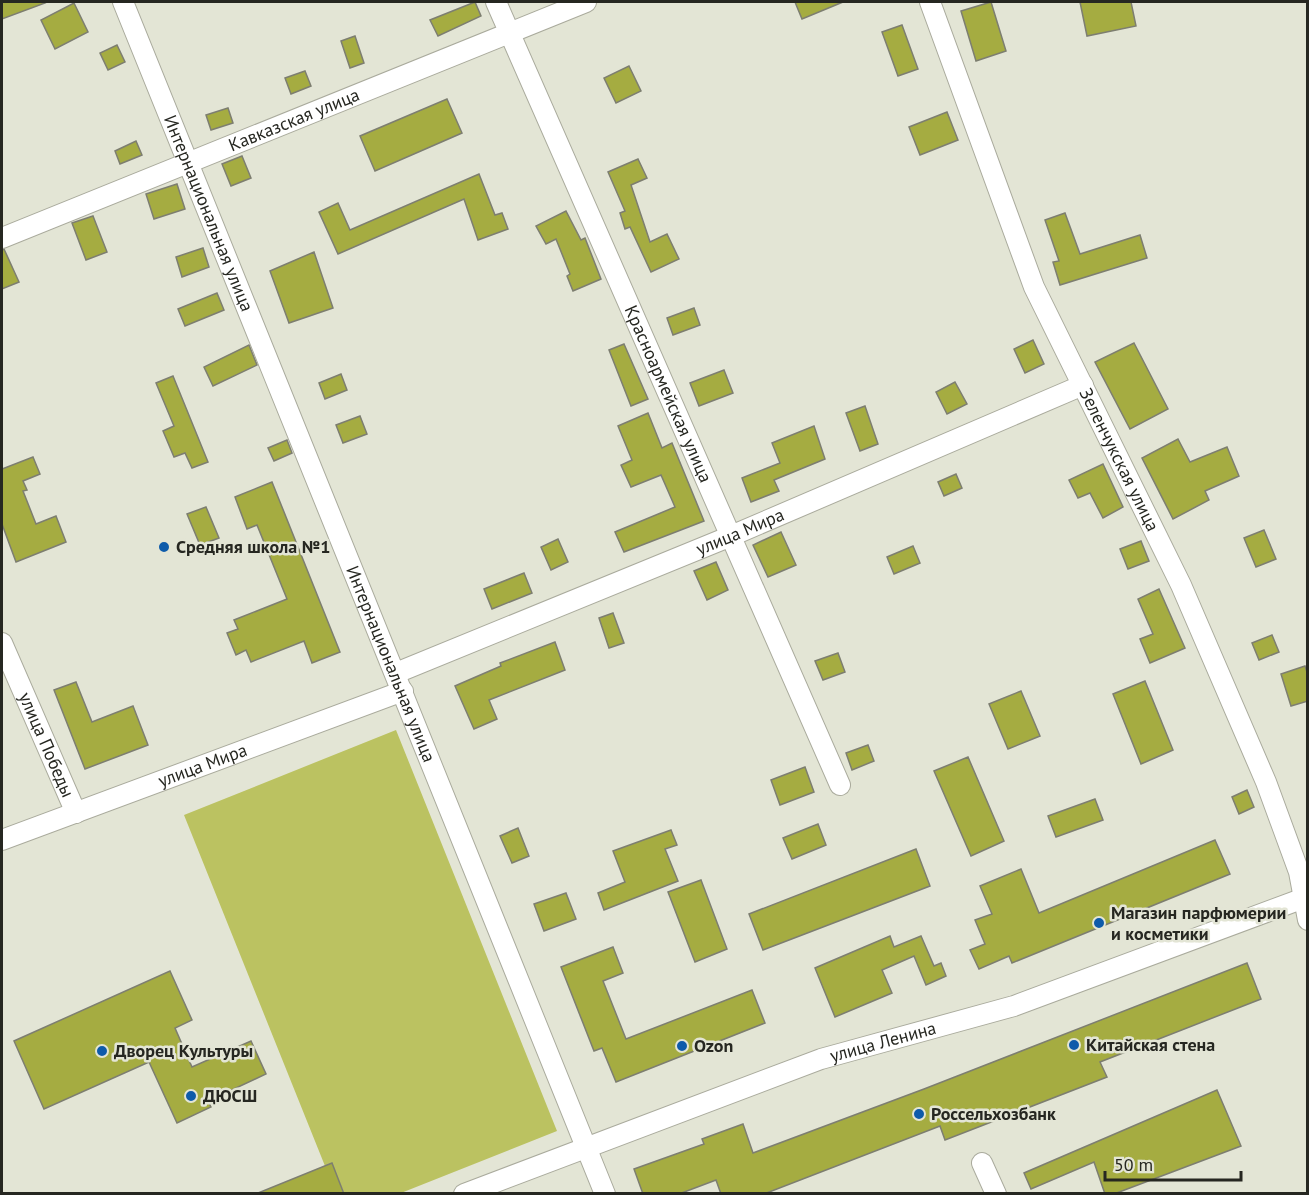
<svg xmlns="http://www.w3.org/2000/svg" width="1309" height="1195" font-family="'PT Sans',sans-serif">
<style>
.green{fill:#bbc261}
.building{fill:#a5ac41;stroke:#7d7e70;stroke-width:1.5}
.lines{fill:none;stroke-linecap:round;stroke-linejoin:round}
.minor-casing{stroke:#aaab9d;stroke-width:22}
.minor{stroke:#fff;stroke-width:20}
.poi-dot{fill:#0e5baa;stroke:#e3e5d5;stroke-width:2}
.labels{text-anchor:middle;stroke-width:5;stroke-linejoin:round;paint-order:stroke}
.street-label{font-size:18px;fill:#262721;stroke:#e3e5d5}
.poi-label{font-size:18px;font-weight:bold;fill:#262721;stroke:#e3e5d5;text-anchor:start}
</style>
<rect width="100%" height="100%" fill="#e3e5d5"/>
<path class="green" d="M396 730 557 1131 401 1193H344L332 1164 325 1166 184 815Z"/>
<g class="building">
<path d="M2 2H44L45 3 2 19Z"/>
<path d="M475 2 481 16 438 36 430 20Z"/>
<path d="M795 2H843L802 19Z"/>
<path d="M991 2 1006 51 976 61 961 11Z"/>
<path d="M1080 2H1131L1136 26 1087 36Z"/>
<path d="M74 3 88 32 55 49 41 20Z"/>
<path d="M902 25 918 69 898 76 882 32Z"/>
<path d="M355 36 364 63 350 68 341 41Z"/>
<path d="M117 45 125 62 108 70 100 53Z"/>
<path d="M629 66 641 91 616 103 604 78Z"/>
<path d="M305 71 311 86 291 94 285 78Z"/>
<path d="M447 99 462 133 375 171 360 136Z"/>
<path d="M228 108 233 123 211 130 206 115Z"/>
<path d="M947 112 958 140 920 155 909 127Z"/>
<path d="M136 141 142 155 120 164 115 151Z"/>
<path d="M242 156 251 178 231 186 222 164Z"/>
<path d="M638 159 647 178 631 185 650 242 667 234 679 259 651 272 630 227 625 229 620 213 625 211 608 172Z"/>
<path d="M479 174 495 215 502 213 508 229 478 240 464 199 338 254 319 212 338 203 350 230Z"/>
<path d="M177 184 185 209 154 219 146 194Z"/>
<path d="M566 211 581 240 585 238 601 279 573 291 567 276 570 274 556 239 546 244 536 226Z"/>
<path d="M1065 213 1080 254 1140 235 1147 258 1060 285 1053 262 1059 261 1045 220Z"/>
<path d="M93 216 107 252 86 260 72 223Z"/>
<path d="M203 248 209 267 182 277 176 257Z"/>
<path d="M4 249 19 282 2 289V250Z"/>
<path d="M314 252 333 308 289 323 270 271Z"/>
<path d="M217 293 224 310 185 326 178 309Z"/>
<path d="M694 308 700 325 673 335 667 318Z"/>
<path d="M1033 340 1044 364 1025 373 1014 349Z"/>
<path d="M1134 343 1168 409 1130 429 1095 362Z"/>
<path d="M624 344 648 399 631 406 609 350Z"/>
<path d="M249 345 257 365 213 386 204 367Z"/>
<path d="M724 370 733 393 699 406 690 383Z"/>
<path d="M341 374 347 390 325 399 319 383Z"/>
<path d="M173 376 208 462 192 468 185 453 174 457 163 431 174 426 156 383Z"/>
<path d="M955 382 967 404 947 414 936 392Z"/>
<path d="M865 406 878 444 860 451 846 413Z"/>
<path d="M648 413 662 448 672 443 704 521 624 552 615 532 675 507 661 475 631 487 621 465 632 460 618 426Z"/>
<path d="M360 416 367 434 343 443 336 425Z"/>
<path d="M814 426 825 459 774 480 779 491 751 502 742 478 780 463 772 443Z"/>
<path d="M1178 439 1190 462 1227 447 1239 476 1205 491 1209 500 1173 519 1142 458Z"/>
<path d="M287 440 292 453 274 461 268 448Z"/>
<path d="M33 457 40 474 23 481 27 490 23 491 36 524 56 516 66 542 16 562 2 524V469Z"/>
<path d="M1103 464 1123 507 1103 518 1090 493 1078 498 1069 480Z"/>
<path d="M956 474 962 488 944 496 938 482Z"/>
<path d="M272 482 340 652 312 663 304 641 251 662 246 650 236 655 227 633 238 629 234 620 287 599 257 525 247 529 235 497Z"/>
<path d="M206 507 219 538 200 545 187 514Z"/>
<path d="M1264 530 1276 559 1256 567 1244 538Z"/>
<path d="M781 532 796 565 768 577 753 545Z"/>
<path d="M558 539 568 562 551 570 541 547Z"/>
<path d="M1141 541 1149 561 1128 569 1120 549Z"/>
<path d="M913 546 920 563 894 574 887 557Z"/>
<path d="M716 562 728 590 707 600 694 571Z"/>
<path d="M524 573 532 593 492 609 484 589Z"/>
<path d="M1159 589 1185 648 1150 663 1140 639 1153 634 1138 599Z"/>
<path d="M613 613 624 643 609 648 599 618Z"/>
<path d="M1272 635 1279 652 1259 660 1252 643Z"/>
<path d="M555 642 565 670 489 700 497 719 474 729 455 686 501 666 500 663Z"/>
<path d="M838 653 845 672 823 680 815 661Z"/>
<path d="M1305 666 1308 675V701L1291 706 1281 674Z"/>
<path d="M1145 681 1173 750 1141 764 1113 694Z"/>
<path d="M76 682 92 722 133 706 148 745 85 769 54 690Z"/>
<path d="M1021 691 1040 736 1008 749 989 704Z"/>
<path d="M868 745 874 761 852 770 846 753Z"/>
<path d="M968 757 1004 841 971 856 934 771Z"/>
<path d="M805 767 814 792 780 805 771 780Z"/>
<path d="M1247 790 1254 807 1239 814 1232 797Z"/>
<path d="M1095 799 1103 820 1056 837 1048 816Z"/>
<path d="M818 824 826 845 792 859 783 838Z"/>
<path d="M518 828 529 856 512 863 500 836Z"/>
<path d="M671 830 677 845 665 849 678 881 604 910 598 893 625 882 613 851Z"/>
<path d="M1215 840 1230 874 1012 963 1009 956 979 969 970 950 985 944 975 920 992 914 980 886 1021 869 1039 913Z"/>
<path d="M916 849 930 886 763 950 749 914Z"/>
<path d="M701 880 727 949 695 962 668 892Z"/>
<path d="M566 893 576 919 544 931 534 904Z"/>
<path d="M890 936 894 947 921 936 934 966 941 963 946 976 926 985 914 956 882 970 892 993 835 1017 815 968Z"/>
<path d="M613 947 623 973 603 981 626 1039 752 990 765 1023 616 1082 602 1048 594 1051 561 967Z"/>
<path d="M1247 963 1261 999 1100 1062 1107 1077 945 1140 940 1126 764 1194H721L716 1180 679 1194H643L634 1169 704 1144 702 1139 743 1124 753 1153 924 1089Z"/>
<path d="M170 971 192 1020 175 1028 192 1067 251 1041 266 1074 208 1101 211 1107 177 1123 149 1062 44 1109 14 1041Z"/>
<path d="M1217 1090 1241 1146 1114 1194H1105L1094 1162 1031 1189 1024 1173Z"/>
<path d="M332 1163 344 1194H258V1193Z"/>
</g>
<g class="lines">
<g class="minor-casing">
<g id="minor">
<path id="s1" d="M123 2 605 1194"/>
<path id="s2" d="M496 2 840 785"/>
<path id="s3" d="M930 2 1034 287 1181 585 1266 782 1299 872 1308 920"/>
<path id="s4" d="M2 238 586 2"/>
<path id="s5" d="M2 643 76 813"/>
<path id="s6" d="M396 673 731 536 1083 385"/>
<path id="s7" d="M2 840 403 691"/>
<path d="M982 1163 996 1194"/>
<path id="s8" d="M464 1194 821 1059 1014 1006 1304 898"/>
</g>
</g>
<use href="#minor" class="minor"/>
</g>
<g class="poi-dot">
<circle cx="164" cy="547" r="6"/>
<circle cx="1099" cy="923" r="6"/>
<circle cx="1074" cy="1045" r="6"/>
<circle cx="682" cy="1046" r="6"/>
<circle cx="102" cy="1051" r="6"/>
<circle cx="191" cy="1096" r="6"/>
<circle cx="919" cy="1114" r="6"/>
</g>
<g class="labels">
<g class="street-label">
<text dy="6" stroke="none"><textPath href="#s4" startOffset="315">Кавказская улица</textPath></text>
<text dy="6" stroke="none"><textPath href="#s1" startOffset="228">Интернациональная улица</textPath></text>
<text dy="6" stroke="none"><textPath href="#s2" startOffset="428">Красноармейская улица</textPath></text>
<text dy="6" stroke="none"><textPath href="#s3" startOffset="496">Зеленчукская улица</textPath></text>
<text dy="6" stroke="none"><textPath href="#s6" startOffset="372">улица Мира</textPath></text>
<text dy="6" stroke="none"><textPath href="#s1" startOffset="714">Интернациональная улица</textPath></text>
<text dy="6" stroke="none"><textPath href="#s5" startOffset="111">улица Победы</textPath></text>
<text dy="6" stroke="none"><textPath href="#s7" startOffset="214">улица Мира</textPath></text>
<text dy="6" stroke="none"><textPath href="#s8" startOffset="446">улица Ленина</textPath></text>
</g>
<g class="poi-label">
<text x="176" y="553">Средняя школа №1</text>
<text x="1111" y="919">Магазин парфюмерии<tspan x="1111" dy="21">и косметики</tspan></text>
<text x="1086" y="1051">Китайская стена</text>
<text x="694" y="1052">Ozon</text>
<text x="114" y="1057">Дворец Культуры</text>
<text x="203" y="1102">ДЮСШ</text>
<text x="931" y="1120">Россельхозбанк</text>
</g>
</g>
<rect width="1309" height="1195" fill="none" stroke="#262721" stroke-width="6"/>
<path d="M1105 1171v9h136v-9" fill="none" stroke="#262721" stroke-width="3"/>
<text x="1114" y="1171" font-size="18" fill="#262721" stroke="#e3e5d5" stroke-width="4.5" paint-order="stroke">50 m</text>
</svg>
